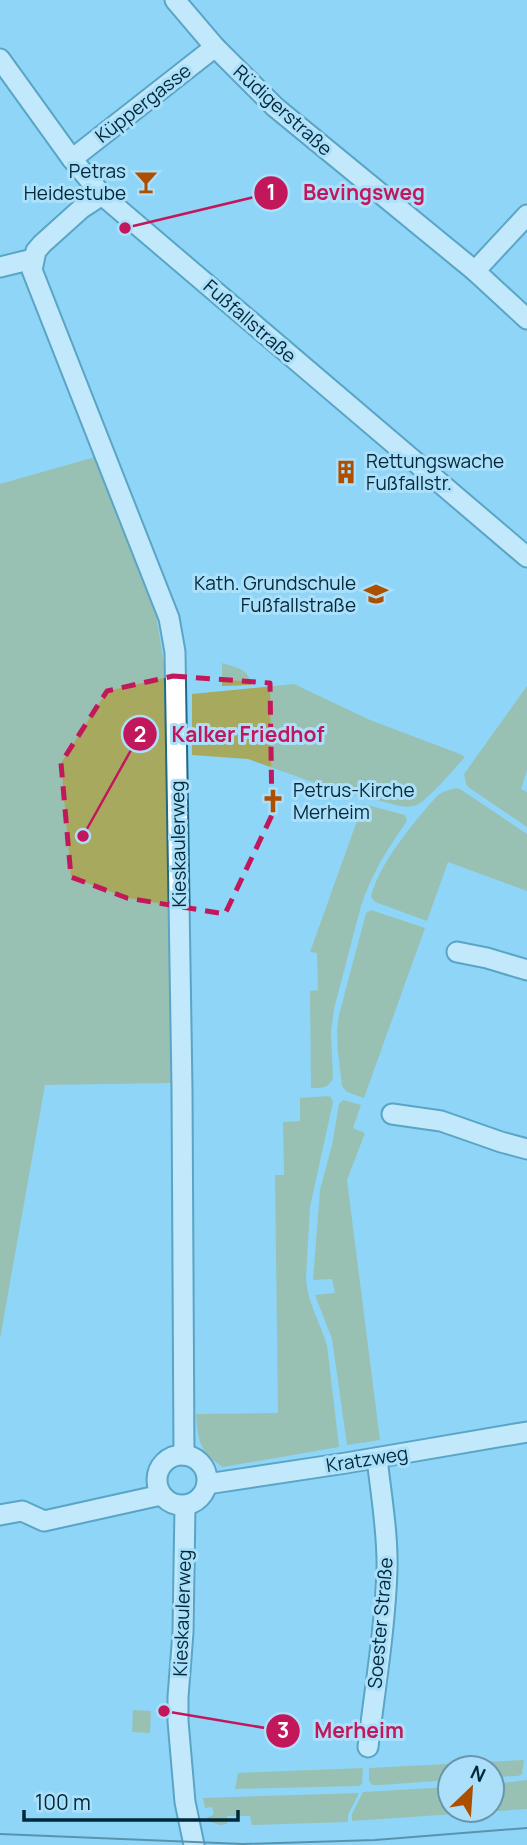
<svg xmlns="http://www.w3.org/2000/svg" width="527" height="1845" font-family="Manrope,sans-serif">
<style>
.green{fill:#a7a95f}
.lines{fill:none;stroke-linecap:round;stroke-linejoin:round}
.minor-casing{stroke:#1c6988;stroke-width:23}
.minor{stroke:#fff;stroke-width:19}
.tram{stroke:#184559;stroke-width:2}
.marked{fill:none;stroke:#c2185b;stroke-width:5;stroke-dasharray:14 9;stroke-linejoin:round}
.labels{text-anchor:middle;stroke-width:6;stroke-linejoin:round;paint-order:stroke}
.street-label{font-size:19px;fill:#002839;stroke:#ace0fa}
.poi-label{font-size:19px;fill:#002839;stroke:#ace0fa;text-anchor:end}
.leader{fill:none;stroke:#c2185b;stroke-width:2.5}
.callout-dot{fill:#c2185b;stroke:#ace0fa;stroke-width:2.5}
.mark-label{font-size:21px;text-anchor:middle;font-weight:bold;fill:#fff}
.callout-label{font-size:21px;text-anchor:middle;font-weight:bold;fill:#c2185b;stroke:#ace0fa;stroke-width:6;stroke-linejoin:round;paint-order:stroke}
</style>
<rect width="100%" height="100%" fill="#8ed6f8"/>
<g class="green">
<path d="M95 457 156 615 164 664 172 1083 45 1085 0 1339V484Z"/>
<path d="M222 663C235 667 250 669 251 685L222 686Z"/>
<path d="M294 684 370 720 460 754 465 757C454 769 430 798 417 805 411 807 406 807 400 806L329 788 248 759 192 755V694Z"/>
<path d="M527 686V770L521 789 527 792V827L468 787 466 784 464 774Z"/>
<path d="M456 788 460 789 527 834V891L448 862 427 921 375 902 371 897C378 865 415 820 438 795L443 792Z"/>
<path d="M363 804 405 815 407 821C388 848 371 875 361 906L334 1009 331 1032 333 1078C328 1089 322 1088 311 1088L310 991 318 990 317 953 310 952Z"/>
<path d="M371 910 425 928 364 1098 347 1092 342 1086 338 1052 337 1030 339 1015 366 913Z"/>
<path d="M328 1096 331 1097 333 1102 310 1207 306 1277C307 1302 320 1322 327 1345L339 1447 223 1467C199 1452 198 1440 196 1414L278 1413 275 1175H284L283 1122 300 1121V1098Z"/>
<path d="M343 1100 361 1105 353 1128 365 1133 347 1180 380 1440 347 1445 332 1339 315 1295 335 1293 332 1279 313 1280 320 1190 332 1145 339 1104Z"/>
<path d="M133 1710 151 1711 150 1733 132 1732Z"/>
<path d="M524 1760 522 1774 518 1776 492 1777V1768H450V1780L381 1785H372L369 1781V1768Z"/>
<path d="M363 1768 362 1784 359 1786 235 1789 238 1773Z"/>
<path d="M527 1780V1809L352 1821V1814L363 1792 450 1787V1810H492V1784Z"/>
<path d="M359 1793 348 1815V1822L252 1825 250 1816H227V1824L220 1825 208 1821 207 1818 214 1814 212 1807 205 1808 203 1798Z"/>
</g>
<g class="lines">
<g class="minor-casing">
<g id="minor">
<path d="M175 0 215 47 275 107 475 271 527 319"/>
<path d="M0 59 72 159 102 195 527 557"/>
<path d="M72 159 215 47"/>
<path d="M102 195 82 208 42 244 36 251 32 270 169 618 175 652 182 1089 184 1455"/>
<path d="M0 267 33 259"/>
<path d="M475 271 527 215"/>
<path d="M457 952 487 958 527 970"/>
<path d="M392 1114 441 1121 501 1142 527 1149"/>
<circle cx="182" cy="1480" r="25"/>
<path d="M207 1484 346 1463 527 1432"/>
<path d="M185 1506 183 1632 178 1697V1721L185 1802 194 1845"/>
<path d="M0 1515 22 1511 44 1521 161 1495"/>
<path d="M368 1747C375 1688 385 1629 387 1570 388 1533 381 1495 377 1458"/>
</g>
</g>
<use href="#minor" class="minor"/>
<path class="tram" d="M0 1834 243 1844 375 1840 527 1828"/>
</g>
<path d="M0 0H527V1845H0ZM173 676 270 683 272 815 225 914 127 898 71 877 61 763 107 691Z" fill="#8ed6f8" fill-opacity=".55" fill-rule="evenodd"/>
<path class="marked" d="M173 676 270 683 272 815 225 914 127 898 71 877 61 763 107 691Z"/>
<defs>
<g id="bar-bare" transform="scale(1.89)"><path d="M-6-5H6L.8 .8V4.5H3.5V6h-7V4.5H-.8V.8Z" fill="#ae4f00" stroke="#ace0fa" stroke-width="2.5" paint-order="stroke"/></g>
<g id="building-bare" transform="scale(1.89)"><path d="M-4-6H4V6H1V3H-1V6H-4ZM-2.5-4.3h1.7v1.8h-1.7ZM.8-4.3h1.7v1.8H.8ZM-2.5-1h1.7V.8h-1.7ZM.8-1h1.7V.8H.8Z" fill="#ae4f00" stroke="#ace0fa" stroke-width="2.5" paint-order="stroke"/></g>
<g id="school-bare" transform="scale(1.89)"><path d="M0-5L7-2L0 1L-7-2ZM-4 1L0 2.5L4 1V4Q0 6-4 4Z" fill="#ae4f00" stroke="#ace0fa" stroke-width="2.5" paint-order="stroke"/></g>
<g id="church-bare" transform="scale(1.89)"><path d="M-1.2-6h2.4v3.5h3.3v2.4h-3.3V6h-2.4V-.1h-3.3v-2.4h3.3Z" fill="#ae4f00" stroke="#ace0fa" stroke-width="2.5" paint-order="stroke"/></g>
</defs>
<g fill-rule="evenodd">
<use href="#bar-bare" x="146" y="182"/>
<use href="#building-bare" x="346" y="472"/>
<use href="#school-bare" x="376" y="594"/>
<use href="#church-bare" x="273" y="801"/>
</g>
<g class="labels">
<g class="street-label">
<text transform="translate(143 103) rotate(-38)" y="7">Küppergasse</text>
<text transform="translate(283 110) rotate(42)" y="7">Rüdigerstraße</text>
<text transform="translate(250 321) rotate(41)" y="7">Fußfallstraße</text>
<text transform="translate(178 844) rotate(-91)" y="7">Kieskaulerweg</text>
<text transform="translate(367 1459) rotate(-9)" y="7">Kratzweg</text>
<text transform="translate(182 1613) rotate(-88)" y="7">Kieskaulerweg</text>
<text transform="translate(380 1623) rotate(-85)" y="7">Soester Straße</text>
</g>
<g class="poi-label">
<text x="126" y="178">Petras<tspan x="126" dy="22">Heidestube</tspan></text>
<text x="366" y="468" text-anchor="start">Rettungswache<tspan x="366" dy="22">Fußfallstr.</tspan></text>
<text x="356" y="590">Kath. Grundschule<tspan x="356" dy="22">Fußfallstraße</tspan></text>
<text x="293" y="797" text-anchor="start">Petrus-Kirche<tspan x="293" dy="22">Merheim</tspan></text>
</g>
</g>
<path class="leader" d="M125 228L271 193M83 836L140 734M164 1711L283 1731"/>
<g class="callout-dot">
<circle cx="125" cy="228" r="7"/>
<circle cx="83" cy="836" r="7"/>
<circle cx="164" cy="1711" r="7"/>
<circle cx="271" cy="193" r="18"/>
<circle cx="140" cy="734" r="18"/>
<circle cx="283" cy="1731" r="18"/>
</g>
<g class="mark-label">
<text x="271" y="200">1</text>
<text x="140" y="742">2</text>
<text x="283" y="1738">3</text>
</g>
<g class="callout-label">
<text x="364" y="200">Bevingsweg</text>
<text x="248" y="742">Kalker Friedhof</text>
<text x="359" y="1738">Merheim</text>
</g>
<g transform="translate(471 1789) rotate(25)"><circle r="33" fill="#ace0fa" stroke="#6796ad" stroke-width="2"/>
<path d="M0-5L12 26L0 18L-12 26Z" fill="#ae4f00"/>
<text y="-10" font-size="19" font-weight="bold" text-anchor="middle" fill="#002839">N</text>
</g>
<path d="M24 1810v10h214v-10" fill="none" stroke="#002839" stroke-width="3.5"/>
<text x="35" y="1810" font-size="21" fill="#002839" stroke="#ace0fa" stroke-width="5" paint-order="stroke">100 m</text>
</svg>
